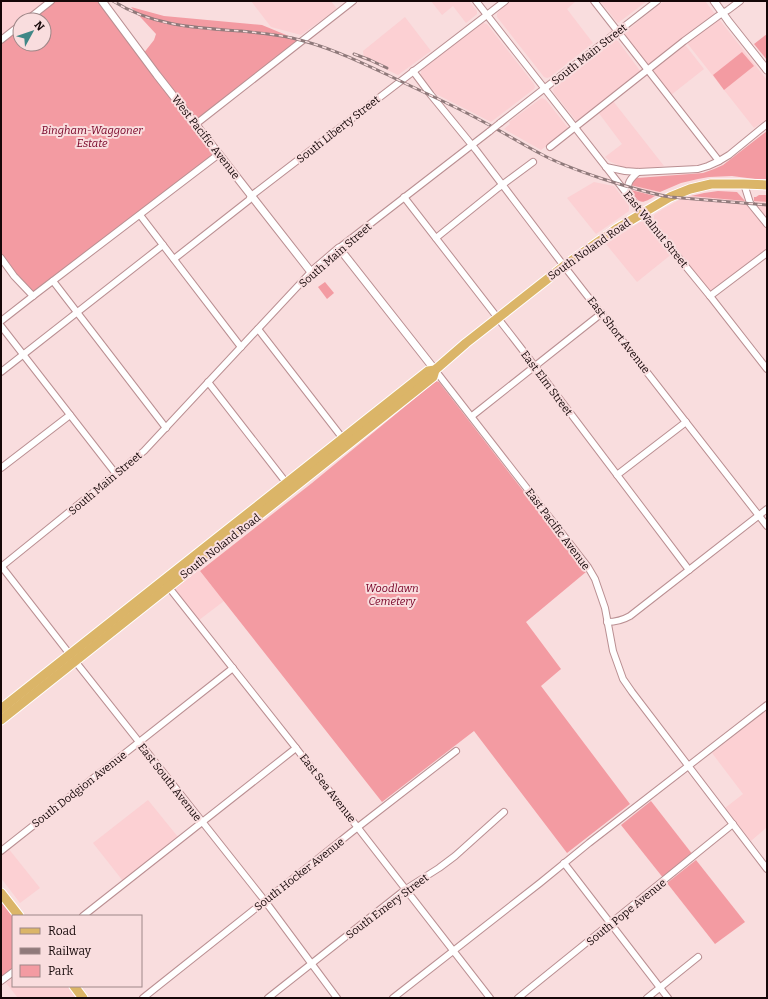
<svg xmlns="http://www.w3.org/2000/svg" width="768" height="999" font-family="Bitter,serif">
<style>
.built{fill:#fcd0d3}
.green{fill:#f39ba2}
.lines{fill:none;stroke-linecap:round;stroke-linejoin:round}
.minor-casing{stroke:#ba8f92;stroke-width:8}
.tertiary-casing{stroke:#ba8f92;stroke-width:9}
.primary-casing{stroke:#fff;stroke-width:11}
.minor{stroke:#fff;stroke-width:6}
.tertiary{stroke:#fff;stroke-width:7}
.primary{stroke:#dbb568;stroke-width:9}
.rail-casing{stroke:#907a7b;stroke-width:3}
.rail{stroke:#f9ddde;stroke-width:1.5;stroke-dasharray:4.5;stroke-linecap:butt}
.minor-bridge-casing{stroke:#ba8f92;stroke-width:8;stroke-linecap:butt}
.minor-bridge{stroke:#fff;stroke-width:6}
.labels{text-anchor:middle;stroke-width:4;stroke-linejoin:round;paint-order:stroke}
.street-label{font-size:11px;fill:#150708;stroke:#f9ddde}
.park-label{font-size:11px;font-style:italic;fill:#760125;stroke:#f9ddde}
</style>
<rect width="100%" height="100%" fill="#f9ddde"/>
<g class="built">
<path d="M1 1H45L1 35Z"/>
<path d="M251 1H331L337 9 301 35 271 27Z"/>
<path d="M431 1H469L477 11V14L466 23 453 6 442 15Z"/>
<path d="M511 1H576L567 9 593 43 550 77 547 78 544 77 497 17V14L498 12Z"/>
<path d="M600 1H647L618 23 616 21Z"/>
<path d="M664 1H705L715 14 648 65 626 36 625 32Z"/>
<path d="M405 17 431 51 398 75 364 59 363 51Z"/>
<path d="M718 19H719L767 80V119L754 128 687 43Z"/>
<path d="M481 23H483L487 24 534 84 535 87 534 89 491 122 436 94 421 75V71L424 68Z"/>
<path d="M615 40 618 41 641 72 577 122 554 93 553 90 554 88Z"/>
<path d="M684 46H686L704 69 671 95 653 70Z"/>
<path d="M542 98 546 100 569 129 541 150 504 129 510 124 509 122 540 99Z"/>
<path d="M613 101 664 166 642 169H629L620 166 611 162 605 157 622 144 598 112Z"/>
<path d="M594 182 614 186 629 206V211L596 234 567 198Z"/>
<path d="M631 185 660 192 655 196 631 190Z"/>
<path d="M691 196 745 201 767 228V250L713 291 709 290 656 224 654 219V215L663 209 681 199Z"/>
<path d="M754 201 767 202V219L758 207Z"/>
<path d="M640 222H644L645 223 673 253 637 282 606 244Z"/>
<path d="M198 569 224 601 199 620 178 594 175 589 176 587Z"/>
<path d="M767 710V827L751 841 725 808 743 794 712 753Z"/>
<path d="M148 800 178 837 123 881 93 843Z"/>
<path d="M8 848 40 888 20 903 1 878V853Z"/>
<path d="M13 977V986H67L76 998H18L6 983Z"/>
</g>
<g class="green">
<path d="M51 1H103L143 54 154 40 156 34 131 7 164 16 262 25 291 37 303 41 196 124 219 154 33 296 1 258V40L20 25V44H44V20H27Z"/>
<path d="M767 34V60L754 44Z"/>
<path d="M742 52 754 66 724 90 713 75Z"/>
<path d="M767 131V179H755L732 176 709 177 698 179 681 183 660 192 630 185 634 180 637 178 703 173 714 169 723 165Z"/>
<path d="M631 190 655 196C642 204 639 205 631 190Z"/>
<path d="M718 191 737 192 745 201 691 196 704 193Z"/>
<path d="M759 195H767V202L754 201V197H756Z"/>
<path d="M325 282 334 293 327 299 318 287Z"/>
<path d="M436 381 439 382 586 572 526 622 561 669 541 686 630 804 567 853 474 731 382 802 200 571 312 483Z"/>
<path d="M651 801 693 855 664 879 621 825Z"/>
<path d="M696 860 745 922 715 944 667 883Z"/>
<path d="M2 902 13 917V969L2 978 1 976V903Z"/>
</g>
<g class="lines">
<g class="minor-casing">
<g id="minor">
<path d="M476 1 642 213 710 296 767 369"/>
<path d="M594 1 719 161"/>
<path d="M27 20 51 1"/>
<path d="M1 40 20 25"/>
<path d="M413 71 431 95 476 150 564 266 767 526"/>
<path d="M500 123 657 1"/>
<path d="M196 124 353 1"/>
<path d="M550 147 684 41 718 16 728 10 740 1"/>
<path d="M606 167 625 171 638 172 698 169 708 166 719 161 729 155 767 124"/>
<path d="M744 184 750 203 767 224"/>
<path d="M627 194C628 182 629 180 638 172"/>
<path d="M404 197 521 348 689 570"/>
<path d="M140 215 241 347"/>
<path d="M436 238 498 188 533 162"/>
<path d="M339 248 490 131"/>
<path d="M1 258 14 276 33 296"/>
<path d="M174 259 249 200 251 196 505 1"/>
<path d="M53 281 166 428"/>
<path d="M710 296 767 253"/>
<path d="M1 321 33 296 219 154"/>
<path d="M1 326 116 474"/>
<path d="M258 329 344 440"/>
<path d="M435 370 588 567 595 579 605 608 613 651 623 679 632 692 767 869"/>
<path d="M1 372 163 245"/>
<path d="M208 382 288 485"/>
<path d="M472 416 602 313"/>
<path d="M1 468 70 415"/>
<path d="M617 475 686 422"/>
<path d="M1 567 116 474 144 451 311 272"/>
<path d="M2 567 75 661 265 901 337 998"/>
<path d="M167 585 296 748 490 998"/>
<path d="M607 622C616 622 623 620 630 616L767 509"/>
<path d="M1 851 233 668"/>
<path d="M564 863 668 998"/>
<path d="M83 916 296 748"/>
<path d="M1 981 13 972"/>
<path d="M143 998 358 827 456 751"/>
<path d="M268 998 406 889 439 868 455 856 504 812"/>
<path d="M393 998 540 883 589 843 767 705"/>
<path d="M518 998 733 824"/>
<path d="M647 998 698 957"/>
</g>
</g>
<g class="tertiary-casing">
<g id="tertiary">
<path d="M102 1 157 75 311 272 339 248 435 370"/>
<path d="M714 1 729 22 767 70"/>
</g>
</g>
<g class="primary-casing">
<g id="primary">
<path d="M1 709 428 371 435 370"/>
<path d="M1 720 433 377 435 370 466 343 564 266 618 228 670 197 690 189 711 184H744L767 185"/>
<path d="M1 893 19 916"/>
<path d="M74 986 83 998"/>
</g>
</g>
<use href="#minor" class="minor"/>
<use href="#tertiary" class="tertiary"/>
<use href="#primary" class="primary"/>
<g class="rail-casing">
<g id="rail">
<path d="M113 1C152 26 196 28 241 31 258 33 275 34 292 38 327 46 358 61 390 76 420 91 451 104 480 120 501 131 520 143 541 154 561 165 582 172 603 179 625 186 647 193 670 197L767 205"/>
<path d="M354 54 370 60 387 68"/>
</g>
</g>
<use href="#rail" class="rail"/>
<g class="minor-bridge-casing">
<path id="minor-bridge" d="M490 131 500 123"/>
</g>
<use href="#minor-bridge" class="minor-bridge"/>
</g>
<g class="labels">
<g class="street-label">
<text transform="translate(589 54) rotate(-38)" y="4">South Main Street</text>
<text transform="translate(338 129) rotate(-38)" y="4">South Liberty Street</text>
<text transform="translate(206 137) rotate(52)" y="4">West Pacific Avenue</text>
<text transform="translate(656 229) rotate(51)" y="4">East Walnut Street</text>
<text transform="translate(589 249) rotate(-35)" y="4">South Noland Road</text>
<text transform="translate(335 255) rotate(-41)" y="4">South Main Street</text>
<text transform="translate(619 335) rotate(52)" y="4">East Short Avenue</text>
<text transform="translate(547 383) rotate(53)" y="4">East Elm Street</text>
<text transform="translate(105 483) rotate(-40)" y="4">South Main Street</text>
<text transform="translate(558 529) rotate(53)" y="4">East Pacific Avenue</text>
<text transform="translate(220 546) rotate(-38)" y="4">South Noland Road</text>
<text transform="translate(170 782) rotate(52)" y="4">East South Avenue</text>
<text transform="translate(328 788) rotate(52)" y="4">East Sea Avenue</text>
<text transform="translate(79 789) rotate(-38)" y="4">South Dodgion Avenue</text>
<text transform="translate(299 874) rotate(-38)" y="4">South Hocker Avenue</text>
<text transform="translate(387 906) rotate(-37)" y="4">South Emery Street</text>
<text transform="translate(626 912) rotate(-39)" y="4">South Pope Avenue</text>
</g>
<g class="park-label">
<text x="92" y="134">Bingham-Waggoner<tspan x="92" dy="13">Estate</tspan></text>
<text x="392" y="592">Woodlawn<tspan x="392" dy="13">Cemetery</tspan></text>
</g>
</g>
<rect width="768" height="999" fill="none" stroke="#150708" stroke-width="4"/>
<rect x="12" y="915" width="130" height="72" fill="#f9ddde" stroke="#9e8788"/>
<rect x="20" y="928" width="20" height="6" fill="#dbb568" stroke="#9e8788"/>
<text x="48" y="935" font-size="12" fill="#150708">Road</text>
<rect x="20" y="948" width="20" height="6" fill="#907a7b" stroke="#9e8788"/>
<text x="48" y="955" font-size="12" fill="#150708">Railway</text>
<rect x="20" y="965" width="20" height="12" fill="#f39ba2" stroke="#9e8788"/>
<text x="48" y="975" font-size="12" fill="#150708">Park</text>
<g transform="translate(32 32) rotate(50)"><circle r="19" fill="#f9ddde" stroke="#9e8788"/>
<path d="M0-3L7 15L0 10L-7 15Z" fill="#3f8786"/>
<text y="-6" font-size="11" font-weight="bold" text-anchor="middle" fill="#150708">N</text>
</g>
</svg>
